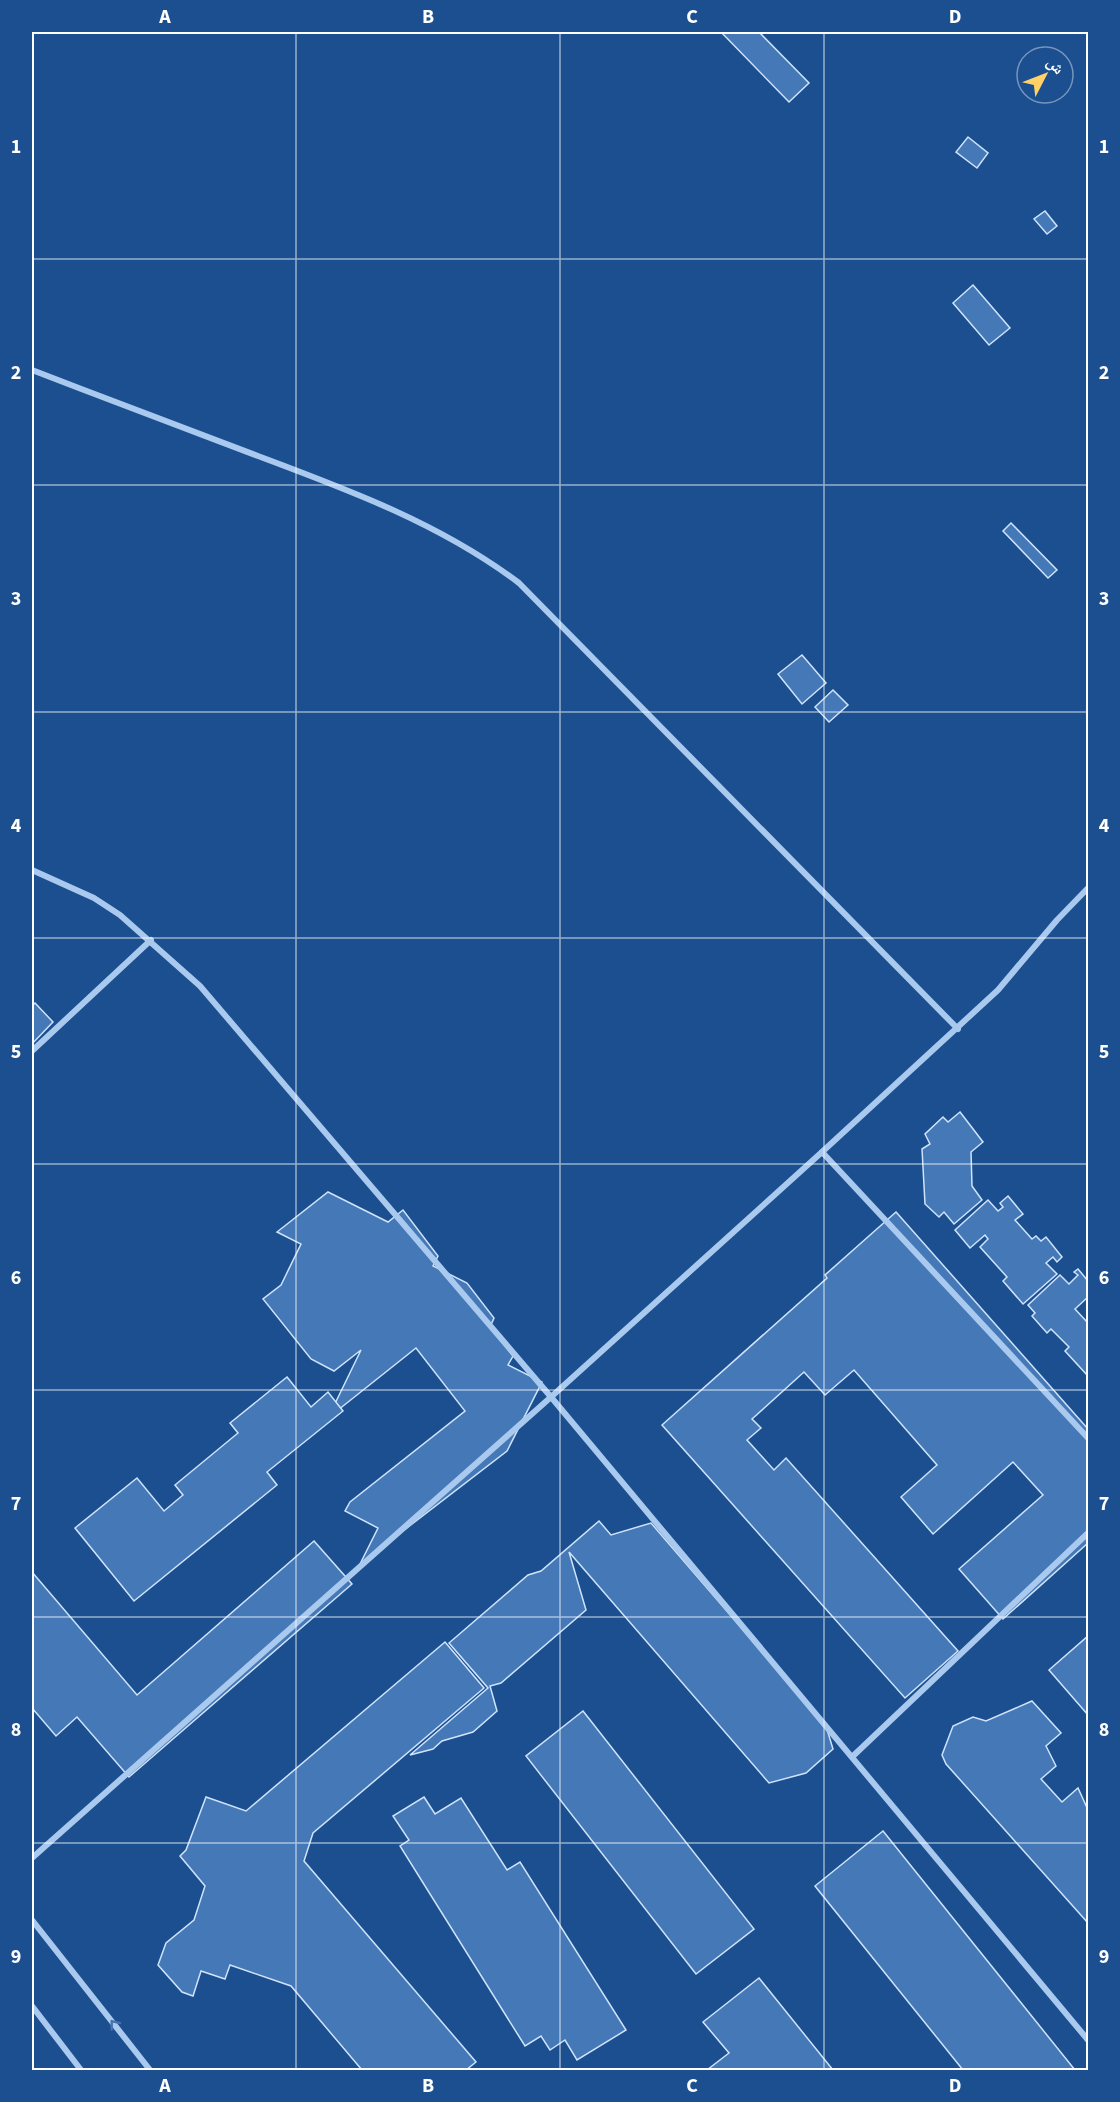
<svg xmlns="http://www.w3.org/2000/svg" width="1120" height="2102" font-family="'Source Sans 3','Noto Naskh Arabic',sans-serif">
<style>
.building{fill:#4478b7;stroke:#cfe3fa;stroke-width:1.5}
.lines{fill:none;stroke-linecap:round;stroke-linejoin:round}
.street{stroke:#a9c9ee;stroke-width:6}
.oneway{stroke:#4674ac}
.grid{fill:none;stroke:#fff;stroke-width:1.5;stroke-opacity:0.55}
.neatline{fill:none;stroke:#fff;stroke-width:2}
.grid-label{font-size:20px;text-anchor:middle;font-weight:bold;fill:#fff}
</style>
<rect width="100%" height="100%" fill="#1b4f8f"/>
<g class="building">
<path d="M721 32H759L809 83 789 102Z"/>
<path d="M968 137 988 153 977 168 956 152Z"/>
<path d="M1045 211 1057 226 1047 234 1034 219Z"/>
<path d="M973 285 1010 328 989 345 953 303Z"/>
<path d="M1011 523 1057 570 1048 578 1003 531Z"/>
<path d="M802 655 826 683 802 704 778 674Z"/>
<path d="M833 690 848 705 829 722 815 707Z"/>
<path d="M35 1003 53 1022 32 1044V1006Z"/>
<path d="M960 1112 983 1142 971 1152 972 1186 982 1200 954 1224 944 1212 939 1217 925 1204 922 1149 930 1144 925 1134 943 1117 948 1122Z"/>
<path d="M328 1192 388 1222 403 1210 438 1256 433 1266 467 1283 494 1318 490 1327 513 1356 508 1365 542 1382 507 1451 360 1564 378 1528 345 1511 350 1502 465 1411 416 1348 328 1418 361 1350 334 1371 311 1359 263 1299 281 1285 301 1244 277 1232Z"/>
<path d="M1008 1196 1023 1214 1015 1220 1032 1239 1036 1236 1041 1241 1046 1237 1062 1257 1057 1262 1053 1257 1046 1263 1057 1274 1023 1304 1003 1281 1007 1277 980 1247 988 1239 985 1235 970 1248 955 1230 988 1200 998 1211 1003 1207 1000 1203Z"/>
<path d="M896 1212 1088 1429V1543L1003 1619 959 1569 1043 1495 1013 1462 933 1534 901 1497 937 1465 854 1370 825 1395 804 1372 752 1419 761 1428 747 1440 774 1470 786 1458 958 1651 905 1698 662 1425 827 1278 825 1275Z"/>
<path d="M1078 1269 1088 1281V1297L1075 1309 1088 1323V1376L1065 1351 1069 1347 1051 1329 1047 1333 1032 1316 1035 1313 1028 1305 1060 1275 1069 1284 1078 1275 1074 1272Z"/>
<path d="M287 1377 311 1407 328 1392 343 1411 267 1472 277 1485 134 1601 75 1528 137 1478 164 1511 183 1495 175 1485 238 1433 230 1423Z"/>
<path d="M599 1521 611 1535 651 1523 826 1726 833 1749 806 1773 769 1783 569 1552 586 1610 501 1683 490 1686 497 1711 473 1732 442 1741 433 1749 410 1755 488 1688 449 1643 528 1575 541 1571Z"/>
<path d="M314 1541 352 1584 129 1777 77 1717 56 1736 32 1708V1572L137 1695Z"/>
<path d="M1088 1636V1715L1049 1670Z"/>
<path d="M445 1642 484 1688 313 1833 304 1861 476 2062 466 2070H362L291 1986 230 1965 225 1979 201 1971 193 1996 182 1992 158 1965 166 1943 194 1920 205 1886 180 1856 186 1850 206 1797 246 1811Z"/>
<path d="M1032 1701 1061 1733 1046 1746 1056 1766 1041 1779 1062 1802 1078 1788 1088 1810V1923L946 1764 942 1755 953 1726 973 1717 986 1721Z"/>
<path d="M583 1711 754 1929 696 1974 526 1756Z"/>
<path d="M424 1797 435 1814 461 1798 507 1870 520 1862 626 2030 577 2060 565 2040 550 2050 541 2036 525 2046 400 1846 409 1840 393 1816Z"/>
<path d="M883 1831 1075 2070H963L815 1886Z"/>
<path d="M759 1978 833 2070H707L729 2053 703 2022Z"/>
</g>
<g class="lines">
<g class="street">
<path d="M32 370C107 399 182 427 258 456 349 490 441 524 519 583L958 1029"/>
<path d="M32 870 94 898 120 915 200 986 551 1397 1088 2040"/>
<path d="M32 1051 151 940"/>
<path d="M822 1152 998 990 1057 920 1088 888"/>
<path d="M852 1757 1088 1533"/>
<path d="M32 1858 551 1397 822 1152 1088 1438"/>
<path d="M32 1920 150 2070"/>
<path d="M32 2006 81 2070"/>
</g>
</g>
<defs><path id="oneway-chevron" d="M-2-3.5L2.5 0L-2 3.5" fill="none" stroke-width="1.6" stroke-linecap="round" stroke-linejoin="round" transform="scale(1.5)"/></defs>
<use class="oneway" href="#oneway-chevron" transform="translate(114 2024) rotate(-128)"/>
<path class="grid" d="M296 32V2070M560 32V2070M824 32V2070M32 259H1088M32 485H1088M32 712H1088M32 938H1088M32 1164H1088M32 1390H1088M32 1617H1088M32 1843H1088"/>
<rect width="1120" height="2102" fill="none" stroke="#1b4f8f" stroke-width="66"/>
<g transform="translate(1045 75) rotate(48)"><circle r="28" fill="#1b4f8f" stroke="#7695bc" stroke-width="1.5"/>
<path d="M0-4.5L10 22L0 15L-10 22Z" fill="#ffd166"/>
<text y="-9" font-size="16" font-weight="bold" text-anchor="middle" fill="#ffffff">ش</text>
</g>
<rect x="33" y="33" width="1054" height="2036" class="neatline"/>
<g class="grid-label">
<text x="165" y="23">A</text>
<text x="428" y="23">B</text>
<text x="692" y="23">C</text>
<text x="955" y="23">D</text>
<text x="16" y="153">1</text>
<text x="1104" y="153">1</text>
<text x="16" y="379">2</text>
<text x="1104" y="379">2</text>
<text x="16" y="605">3</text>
<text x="1104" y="605">3</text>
<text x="16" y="832">4</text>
<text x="1104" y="832">4</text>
<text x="16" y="1058">5</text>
<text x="1104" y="1058">5</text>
<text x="16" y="1284">6</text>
<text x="1104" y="1284">6</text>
<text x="16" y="1510">7</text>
<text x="1104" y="1510">7</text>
<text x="16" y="1736">8</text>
<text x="1104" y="1736">8</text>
<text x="16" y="1963">9</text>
<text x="1104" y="1963">9</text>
<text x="165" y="2092">A</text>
<text x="428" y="2092">B</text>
<text x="692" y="2092">C</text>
<text x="955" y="2092">D</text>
</g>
</svg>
